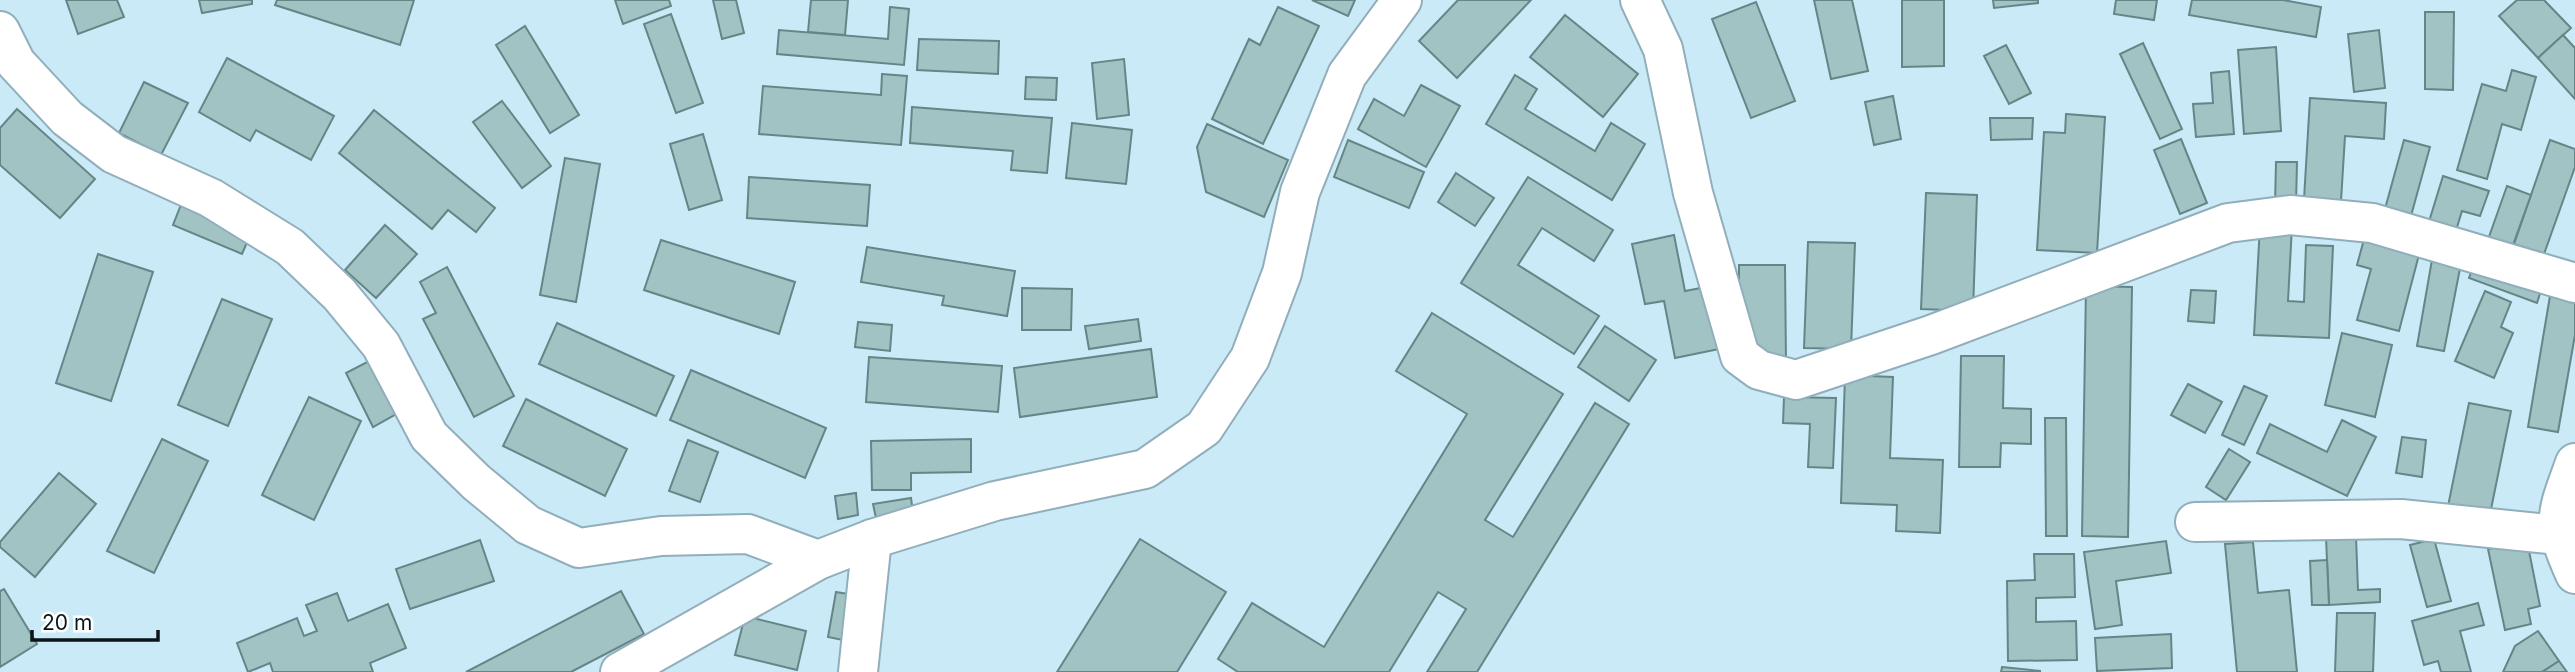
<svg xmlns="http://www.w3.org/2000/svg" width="2575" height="672" font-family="Inter,sans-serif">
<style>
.building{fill:#a1c3c4;stroke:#658687;stroke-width:2}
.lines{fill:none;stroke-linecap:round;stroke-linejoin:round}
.minor-casing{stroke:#91aebb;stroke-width:42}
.minor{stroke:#fff;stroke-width:38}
</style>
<rect width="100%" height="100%" fill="#cbeaf7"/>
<g class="building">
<path d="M66 0H117L124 17 78 34Z"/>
<path d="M199 0H252V4L202 13Z"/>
<path d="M277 0H414L400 45 275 5Z"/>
<path d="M615 0H669L671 6 623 24Z"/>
<path d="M713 0H736L744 33 722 39Z"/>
<path d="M811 0H848L845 35 808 32Z"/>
<path d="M1312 0H1355L1348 16Z"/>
<path d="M1458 0H1531L1457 78 1419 41Z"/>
<path d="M1814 0H1852L1868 71 1831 79Z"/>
<path d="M1902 0H1944V66L1902 67Z"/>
<path d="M1993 0H2038V3L1994 8Z"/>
<path d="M2116 0H2157L2154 20 2114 14Z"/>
<path d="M2192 0H2283L2321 7 2316 37 2189 15Z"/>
<path d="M2517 0H2544L2571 28 2538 58 2499 16Z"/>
<path d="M1756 2 1795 101 1751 118 1712 19Z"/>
<path d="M890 7 909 9 904 65 777 54 779 30 888 39Z"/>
<path d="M1278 7 1319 26 1263 144 1212 119 1249 39 1260 45Z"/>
<path d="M2425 12H2454L2453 90 2425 89Z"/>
<path d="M671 14 703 103 676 113 644 24Z"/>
<path d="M1565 15 1638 74 1603 117 1530 57Z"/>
<path d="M525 26 579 115 550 133 496 45Z"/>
<path d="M2379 30 2385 88 2354 92 2348 34Z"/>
<path d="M2563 35 2575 48V99L2538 58Z"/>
<path d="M919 39 999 41 998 74 917 70Z"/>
<path d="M2143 43 2182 129 2160 139 2120 54Z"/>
<path d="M2006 45 2031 93 2009 104 1984 56Z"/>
<path d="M2276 47 2281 131 2244 134 2238 50Z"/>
<path d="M227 58 334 116 311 160 256 130 250 141 199 112Z"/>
<path d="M1124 59 1129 115 1097 119 1092 63Z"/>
<path d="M2512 70 2536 77 2521 130 2502 124 2487 179 2457 170 2482 84 2506 91Z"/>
<path d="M2229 71 2234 134 2196 137 2193 104 2213 103 2211 73Z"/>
<path d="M882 74 907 76 901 145 759 134 763 86 881 95Z"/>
<path d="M1515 75 1537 89 1525 109 1595 151 1611 123 1645 144 1612 200 1486 124Z"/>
<path d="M1026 77 1057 78 1056 100 1025 99Z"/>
<path d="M144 82 188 103 161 155 119 133Z"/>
<path d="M1421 85 1460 106 1426 167 1358 129 1374 99 1404 116Z"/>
<path d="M1893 96 1901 139 1874 145 1865 102Z"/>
<path d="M2310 98 2386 103 2384 139 2345 136 2341 201 2304 199Z"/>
<path d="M502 101 551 166 522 188 473 122Z"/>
<path d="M912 107 1052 118 1047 173 1011 170 1013 151 910 143Z"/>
<path d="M17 109 95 179 60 218 0 165V128Z"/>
<path d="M374 110 495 208 476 232 448 210 432 229 339 153Z"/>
<path d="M2066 114 2105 117 2097 253 2037 250 2044 132 2065 133Z"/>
<path d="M1990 118H2033L2032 139 1991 140Z"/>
<path d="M1072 123 1132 130 1126 184 1066 178Z"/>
<path d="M1207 124 1288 160 1264 217 1206 192 1197 147Z"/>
<path d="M703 134 722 200 689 210 670 144Z"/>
<path d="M2181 139 2207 203 2180 214 2154 150Z"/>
<path d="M1348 140 1424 172 1409 208 1334 177Z"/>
<path d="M2404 140 2430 147 2409 223 2383 216Z"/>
<path d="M2550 140 2575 149V167L2544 254 2514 244Z"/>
<path d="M565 158 600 164 576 302 540 295Z"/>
<path d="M2276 162H2297L2296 205H2275Z"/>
<path d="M1456 173 1494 198 1475 226 1438 202Z"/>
<path d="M2443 176 2489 191 2480 216 2462 211 2454 237 2427 228Z"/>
<path d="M749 177 870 185 867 226 747 218Z"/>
<path d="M1528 177 1613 230 1594 261 1542 228 1518 265 1599 316 1574 354 1461 283Z"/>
<path d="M2507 186 2531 195 2509 256 2485 248Z"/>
<path d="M1926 193 1977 195 1973 311 1921 309Z"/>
<path d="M182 202 252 231 242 254 173 225Z"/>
<path d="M385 225 417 254 376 298 345 270Z"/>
<path d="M2260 225 2292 226 2288 301 2304 302 2306 245 2333 246 2329 338 2254 335Z"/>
<path d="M2366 232 2421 247 2399 331 2357 320 2371 269 2357 265Z"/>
<path d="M1674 235 1685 291 1711 286 1724 348 1675 358 1664 301 1645 304 1632 244Z"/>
<path d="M661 240 795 282 779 334 644 290Z"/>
<path d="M1808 242 1855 243 1851 349 1804 348Z"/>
<path d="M867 247 1015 271 1007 316 942 305 944 296 861 282Z"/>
<path d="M98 254 153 272 111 401 56 383Z"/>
<path d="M2433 254 2462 258 2444 351 2417 346Z"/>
<path d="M2476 259 2543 284 2537 303 2469 278Z"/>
<path d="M1739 265H1785L1786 364 1746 347 1739 311Z"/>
<path d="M447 267 514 396 474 417 423 319 436 313 420 282Z"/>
<path d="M2086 286 2132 287 2128 537 2082 536Z"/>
<path d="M1022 288 1072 289 1071 330H1022Z"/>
<path d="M2191 290 2216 291 2214 323 2188 321Z"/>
<path d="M2551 290 2575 294V335L2558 432 2528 427Z"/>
<path d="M2485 291 2511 302 2501 327 2513 333 2494 378 2455 361Z"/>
<path d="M222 299 272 319 228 426 178 405Z"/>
<path d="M1432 313 1563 394 1485 520 1513 537 1595 403 1629 424 1477 672H1427L1466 609 1438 592 1389 672H1238L1218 659 1252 603 1324 647 1467 414 1396 371Z"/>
<path d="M1138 319 1141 341 1089 349 1085 326Z"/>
<path d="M858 322 892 325 890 351 855 347Z"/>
<path d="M557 323 674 376 656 416 539 364Z"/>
<path d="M1605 326 1656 360 1629 401 1578 367Z"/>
<path d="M2342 333 2392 345 2375 417 2325 405Z"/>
<path d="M1151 349 1157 397 1020 417 1014 368Z"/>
<path d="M1961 356H2004L2003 408 2031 409V444L2001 443 2000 467H1959Z"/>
<path d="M869 357 1002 366 998 412 866 402Z"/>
<path d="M371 360 398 413 373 427 346 373Z"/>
<path d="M691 370 826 428 805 478 670 420Z"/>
<path d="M1845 375 1893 377 1890 458 1943 460 1940 533 1896 531 1897 505 1841 503Z"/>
<path d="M2188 384 2222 402 2205 433 2171 415Z"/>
<path d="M2244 386 2267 396 2244 445 2222 435Z"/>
<path d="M309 397 361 421 314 520 262 495Z"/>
<path d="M1784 397 1836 398 1833 468 1808 467 1810 424 1783 423Z"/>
<path d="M526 399 627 449 605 496 503 446Z"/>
<path d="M2469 403 2511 411 2488 524 2446 516Z"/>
<path d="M2045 418H2066L2067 536H2046Z"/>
<path d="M2342 420 2376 437 2347 496 2257 453 2270 424 2327 452Z"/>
<path d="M2402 437 2426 440 2422 477 2396 473Z"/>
<path d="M162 439 208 461 154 573 107 551Z"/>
<path d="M971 439V472L911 473V490H872L871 441Z"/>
<path d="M688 440 718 452 700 502 669 491Z"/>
<path d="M2229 449 2250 462 2226 500 2206 487Z"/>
<path d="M59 473 96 504 35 577 0 547V542Z"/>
<path d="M856 493 858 515 838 519 835 496Z"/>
<path d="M911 498 913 512 876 518 873 504Z"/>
<path d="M2356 536 2358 590 2380 589V602L2329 605 2326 538Z"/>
<path d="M1140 539 1226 592 1177 672H1057Z"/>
<path d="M2434 539 2451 601 2427 607 2410 545Z"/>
<path d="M480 540 494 581 410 609 396 569Z"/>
<path d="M2166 541 2171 573 2116 581 2122 625 2095 629 2084 552Z"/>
<path d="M2527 541 2540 606 2528 609 2531 624 2505 630 2488 549Z"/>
<path d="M2253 542 2258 593 2289 590 2297 672H2237L2225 544Z"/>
<path d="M2034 554H2074L2075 597 2036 598V622L2076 621 2077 660 2008 661 2007 581 2035 580Z"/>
<path d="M2327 560 2329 605H2312L2310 561Z"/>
<path d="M4 589 37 644 0 667V591Z"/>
<path d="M621 591 644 634 571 672H466Z"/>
<path d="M836 592 855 595 848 641 828 637Z"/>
<path d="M337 593 348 621 388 604 406 648 370 663 373 672H273L270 663 248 672 237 643 297 618 304 636 317 631 306 605Z"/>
<path d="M2478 603 2484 625 2460 631 2471 672H2441L2438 661 2424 665 2412 621Z"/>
<path d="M2337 613H2375L2373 672H2335Z"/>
<path d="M745 616 806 631 797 670 735 655Z"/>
<path d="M2538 631 2559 661 2542 672H2503L2515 646Z"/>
<path d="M2171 634 2172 668 2097 671 2095 638Z"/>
<path d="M2559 661 2567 672H2542Z"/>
<path d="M2002 667 2040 671V672H2001Z"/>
</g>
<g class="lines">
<g class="minor-casing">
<g id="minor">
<path d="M1640 0 1663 49 1693 193 1740 356 1759 370 1796 380 1931 335 2228 223 2290 215 2372 223 2575 283"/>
<path d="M0 31 16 63 67 118 114 154 211 198 290 247 339 294 381 345 429 436 476 482 528 525 579 548 661 536 748 534 818 560"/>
<path d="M2575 463C2556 516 2551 520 2575 574"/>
<path d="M2195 522 2401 519 2558 535"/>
<path d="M620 672 818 560 872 539 995 501 1145 469 1204 428 1250 358 1282 273 1300 192 1347 75 1402 0"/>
<path d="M858 672 872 539"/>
</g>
</g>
<use href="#minor" class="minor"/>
</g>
<path d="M32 630v10h126v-10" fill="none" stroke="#0a1519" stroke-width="3.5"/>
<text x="42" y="630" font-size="21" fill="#0a1519" stroke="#ffffff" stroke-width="5" paint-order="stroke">20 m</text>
</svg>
